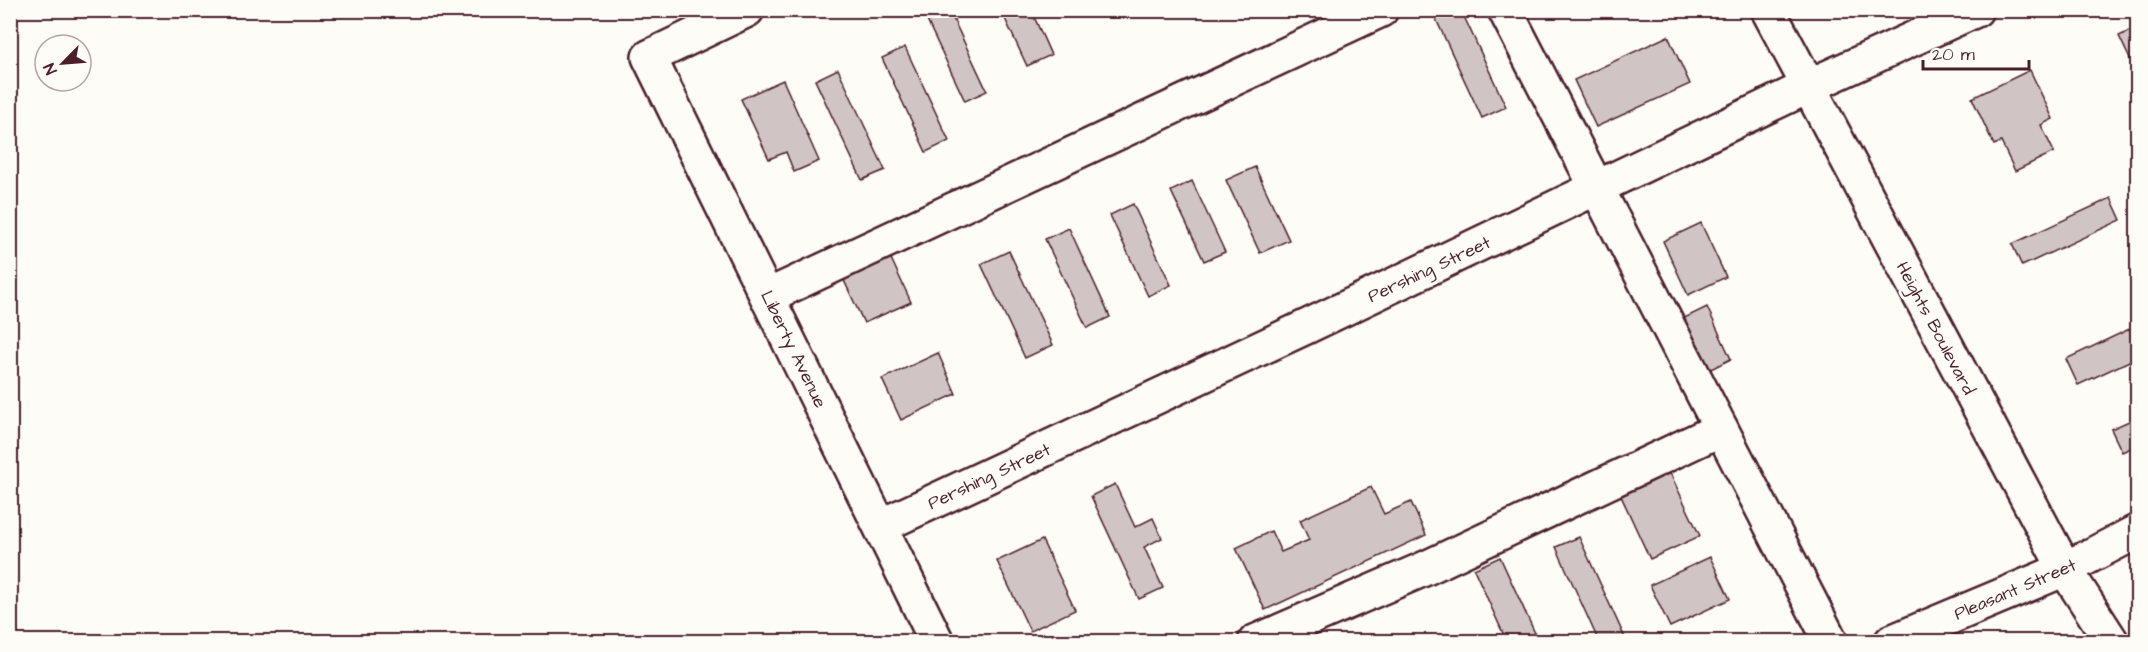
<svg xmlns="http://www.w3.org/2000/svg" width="2148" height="652" font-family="'Architects Daughter',sans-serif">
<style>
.building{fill:#d0c5c4;stroke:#4a1f2b;stroke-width:1.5}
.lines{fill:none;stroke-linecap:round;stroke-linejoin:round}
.minor-casing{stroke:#4a1f2b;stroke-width:38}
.minor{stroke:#fdfcf7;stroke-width:33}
.labels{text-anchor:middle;stroke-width:6;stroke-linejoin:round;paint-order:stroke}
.street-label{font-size:18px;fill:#4a1f2b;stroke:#fdfcf7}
</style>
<rect width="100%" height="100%" fill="#fdfcf7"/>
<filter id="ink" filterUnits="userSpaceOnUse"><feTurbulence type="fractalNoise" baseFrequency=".0167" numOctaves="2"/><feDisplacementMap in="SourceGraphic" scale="12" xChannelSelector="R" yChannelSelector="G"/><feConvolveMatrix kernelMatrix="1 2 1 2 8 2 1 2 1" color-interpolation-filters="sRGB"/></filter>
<g filter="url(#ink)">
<g class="building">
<path d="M922 10H949L987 91 965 101Z"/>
<path d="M1001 10H1031L1051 55 1027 66Z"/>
<path d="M1450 10H1461L1506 107 1482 118 1435 17Z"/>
<path d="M2138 27V76L2119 36Z"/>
<path d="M1668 36 1690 84 1596 127 1574 80Z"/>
<path d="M905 47 949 141 926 152 882 58Z"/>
<path d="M838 69 885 170 862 180 815 80Z"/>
<path d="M2030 70 2053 119 2041 125 2054 152 2015 171 2001 142 1994 145 1972 98Z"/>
<path d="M783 80 819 161 794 172 786 152 769 159 741 99Z"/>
<path d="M1255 167 1289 240 1260 253 1226 180Z"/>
<path d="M1192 181 1225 252 1204 261 1171 191Z"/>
<path d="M2111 198 2121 220 2022 266 2012 244Z"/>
<path d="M1133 204 1171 285 1148 296 1110 215Z"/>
<path d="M1701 223 1726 277 1688 295 1663 241Z"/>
<path d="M1069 228 1110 317 1087 328 1045 239Z"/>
<path d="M1009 251 1053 345 1025 358 981 264Z"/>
<path d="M888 252 911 302 864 323 841 274Z"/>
<path d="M1707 307 1731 359 1699 375 1674 323Z"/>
<path d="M2138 325V357L2078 385 2066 359Z"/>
<path d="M938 353 956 394 901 420 882 379Z"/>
<path d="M2138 417V445L2122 452 2111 429Z"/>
<path d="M1670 473 1700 536 1650 559 1621 496Z"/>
<path d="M1115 484 1135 527 1153 518 1162 538 1144 547 1163 588 1139 599 1091 496Z"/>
<path d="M1371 487 1384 514 1411 502 1426 535 1265 610 1236 548 1271 531 1281 552 1309 540 1300 520Z"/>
<path d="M1579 537 1625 638 1617 642H1599L1556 547Z"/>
<path d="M1042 540 1075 610 1030 631 997 561Z"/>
<path d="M1500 557 1539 642H1507L1474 569Z"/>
<path d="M1710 557 1730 599 1670 627 1650 585Z"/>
</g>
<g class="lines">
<g class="minor-casing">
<g id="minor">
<path d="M747 10 649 57 937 642"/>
<path d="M1505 10 1831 642"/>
<path d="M1768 10 2065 569 2112 642"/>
<path d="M768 296 1381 10"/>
<path d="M881 526 1308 326 1807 87 1976 10"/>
<path d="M1255 642 1426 568 1721 429"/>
<path d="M1891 642 2065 569 2138 531"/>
</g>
</g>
<use href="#minor" class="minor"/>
</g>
</g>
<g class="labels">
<g class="street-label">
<text transform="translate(1429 269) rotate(-25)" y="6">Pershing Street</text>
<text transform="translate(1936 328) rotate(62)" y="6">Heights Boulevard</text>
<text transform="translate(794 349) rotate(64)" y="6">Liberty Avenue</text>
<text transform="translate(989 476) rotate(-25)" y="6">Pershing Street</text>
<text transform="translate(2015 589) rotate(-23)" y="6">Pleasant Street</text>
</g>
</g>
<rect width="2148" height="652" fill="none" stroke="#fdfcf7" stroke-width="36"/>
<rect x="18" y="18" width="2112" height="616" fill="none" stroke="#4a1f2b" stroke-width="2" filter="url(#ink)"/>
<g transform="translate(63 63) rotate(245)"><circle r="28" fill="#fdfcf7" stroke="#b5a4a5" stroke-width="1.5"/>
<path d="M0-4.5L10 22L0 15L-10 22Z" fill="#4a1f2b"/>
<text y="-9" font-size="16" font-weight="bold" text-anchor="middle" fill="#4a1f2b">N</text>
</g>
<path d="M1923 60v9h106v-9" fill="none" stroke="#4a1f2b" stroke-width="3"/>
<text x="1932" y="60" font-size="18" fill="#4a1f2b" stroke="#fdfcf7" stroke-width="4.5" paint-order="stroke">20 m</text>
</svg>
